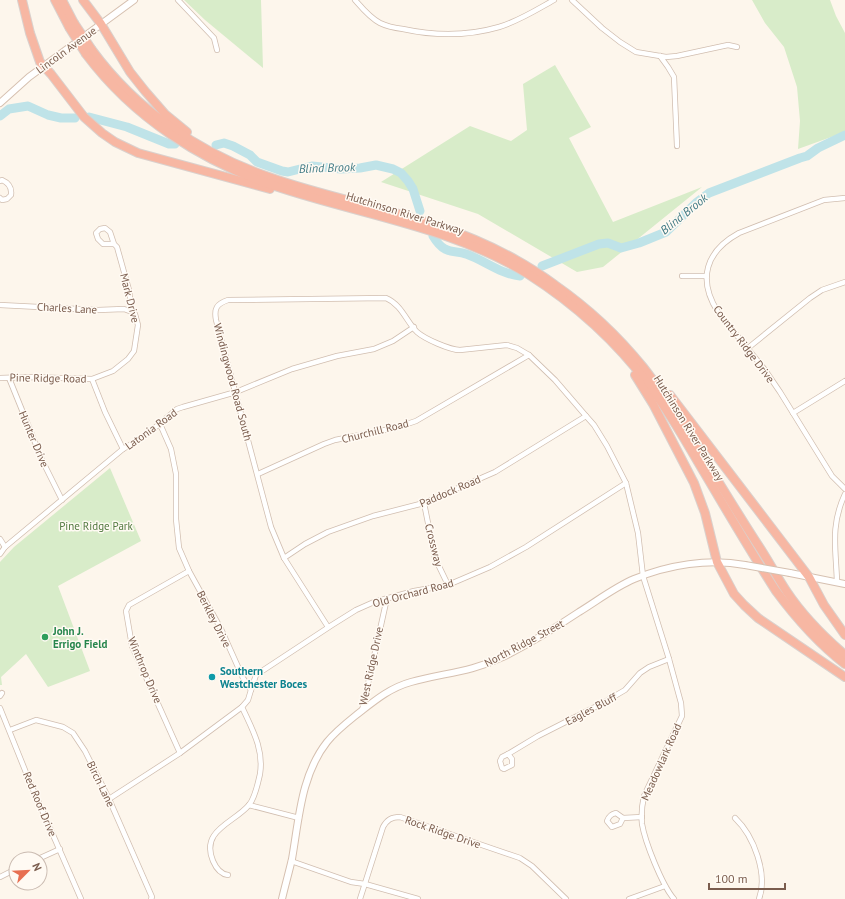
<svg xmlns="http://www.w3.org/2000/svg" width="845" height="899" font-family="'PT Sans',sans-serif">
<style>
.green{fill:#d8ecc9}
.lines{fill:none;stroke-linecap:round;stroke-linejoin:round}
.river{stroke:#bfe3e8;stroke-width:9}
.street-casing{stroke:#d1beb0;stroke-width:6}
.secondary-casing{stroke:#d6c0b0;stroke-width:8}
.highway-casing{stroke:#dad1cd;stroke-width:10}
.street{stroke:#fff;stroke-width:4.5}
.secondary{stroke:#fff;stroke-width:6}
.highway{stroke:#f7b7a3;stroke-width:8}
.secondary-bridge-casing{stroke:#d6c0b0;stroke-width:8;stroke-linecap:butt}
.highway-bridge-casing{stroke:#dad1cd;stroke-width:10;stroke-linecap:butt}
.secondary-bridge{stroke:#fff;stroke-width:6}
.highway-bridge{stroke:#f7b7a3;stroke-width:8}
.leisure-dot{fill:#2e9e5b;stroke:#fffaf3;stroke-width:1.5}
.culture-dot{fill:#0f9aa8;stroke:#fffaf3;stroke-width:1.5}
.labels{text-anchor:middle;stroke-width:3;stroke-linejoin:round;paint-order:stroke}
.street-label{font-size:11px;fill:#7a5c4d;stroke:#fffaf3}
.park-label{font-size:11px;fill:#537a41;stroke:#fffaf3}
.leisure-label{font-size:11px;font-weight:bold;fill:#27864d;stroke:#fffaf3;text-anchor:start}
.culture-label{font-size:11px;font-weight:bold;fill:#0d838f;stroke:#fffaf3;text-anchor:start}
.water-label{font-size:12px;font-style:italic;fill:#437c86;stroke:#fffaf3}
</style>
<rect width="100%" height="100%" fill="#fdf6ec"/>
<g class="green">
<path d="M184 0H261L263 68 205 20Z"/>
<path d="M752 0H830L836 16 845 33V132L798 149 800 121 797 87 784 47 765 23Z"/>
<path d="M555 65 591 127 569 138 613 222 702 187 603 267 577 272 478 214 381 182 470 126 511 141 527 130 523 84Z"/>
<path d="M110 468 141 541 58 586 90 671 48 687 26 654 1 677 2 685H0V562L14 547Z"/>
</g>
<g class="lines">
<g class="river">
<path d="M0 116 9 109 28 106 48 115 61 118H75"/>
<path d="M89 117 127 127 169 144H175"/>
<path d="M216 145 224 143 233 146 250 155 257 162 282 171 288 172 312 166 341 169 360 168 376 165 393 169 401 173 408 181 413 189 420 211"/>
<path d="M433 236C436 241 439 246 445 249 452 253 459 251 466 254 484 260 500 274 520 276"/>
<path d="M542 266 599 244 608 243 621 248 639 243 666 232 697 202 709 193 800 158 807 156 818 148 845 135"/>
</g>
<g class="street-casing">
<g id="street">
<path d="M178 0 214 38 217 50"/>
<path d="M355 0C362 8 370 18 380 23 386 26 395 28 403 29 435 36 468 36 499 27 519 21 536 10 554 0"/>
<path d="M572 0 602 28 620 42 636 52 666 57 677 56 728 45 737 47"/>
<path d="M660 56 668 67 674 77 677 146"/>
<path d="M0 181 2 180C9 183 12 188 11 195L7 199 2 200 0 198"/>
<path d="M845 198 824 200 739 233C706 251 697 279 718 312L765 370 780 392 832 476 845 489"/>
<path d="M682 276H706"/>
<path d="M0 305 98 310 124 309 132 312"/>
<path d="M748 348 810 298 822 290 845 282"/>
<path d="M0 378 29 377 92 379 113 371 128 359 134 351 138 325 135 314 132 312 129 290 117 247 114 244H103L98 239 96 233 100 229 105 228 110 232 114 244"/>
<path d="M9 378 43 462 62 500"/>
<path d="M92 379 105 412 123 449"/>
<path d="M793 413 845 381"/>
<path d="M160 424 171 449 176 474V519L179 548 189 571 221 629 243 678 251 690 248 700 242 707C252 729 264 749 260 774 258 783 255 798 249 805 234 823 200 830 213 861 216 868 220 874 228 875"/>
<path d="M258 474 324 444 335 440 395 428 416 421 529 355"/>
<path d="M424 503 435 558 448 585"/>
<path d="M0 539 5 547"/>
<path d="M0 554 5 547 123 449 145 436 177 409 183 407 236 392 292 369 337 356 374 349 393 341 414 327"/>
<path d="M284 558 305 544 328 532 373 516 424 503 495 472 586 416"/>
<path d="M837 582C836 549 830 526 845 494"/>
<path d="M328 627 284 558 271 527 216 320C214 309 216 304 228 300L386 298C402 305 406 321 417 332 425 339 450 350 460 350L507 345 517 348 529 355 555 380 586 416 594 425 607 446 626 483 638 533 643 576 669 659 681 703 682 716 644 796C642 805 641 814 642 824 645 842 662 885 674 899"/>
<path d="M251 690 256 675 332 625 356 610 374 602 414 591 448 585 490 567 526 547 626 483"/>
<path d="M0 696 2 693"/>
<path d="M0 708 29 780 81 899"/>
<path d="M362 711 387 598"/>
<path d="M10 730 36 720 63 727 73 733 85 751 109 799 152 897 151 899"/>
<path d="M180 753 132 646 126 611 129 605 189 571"/>
<path d="M508 754 538 736 601 704 625 690 640 673 649 667 669 659"/>
<path d="M508 754 512 759V765L504 769 502 768 500 761 502 757Z"/>
<path d="M109 799 180 753 242 707"/>
<path d="M249 805 299 818"/>
<path d="M616 813 623 818 620 824 612 827 607 821C609 816 611 814 616 813Z"/>
<path d="M623 818 642 817"/>
<path d="M735 818C754 836 768 874 759 899"/>
<path d="M38 859 60 849"/>
<path d="M291 861 351 882 365 884 418 899"/>
<path d="M0 877 16 869"/>
<path d="M360 899 383 827C387 820 391 817 400 817L520 858 532 866 566 899"/>
<path d="M629 899 665 886"/>
</g>
</g>
<g class="secondary-casing">
<g id="secondary">
<path d="M0 103 29 77 134 0"/>
<path d="M790 573 845 584"/>
<path d="M282 899C285 886 289 872 292 859 299 819 301 775 327 742 335 732 345 724 355 716 373 702 389 688 411 682 444 673 471 672 503 657 529 644 555 628 579 612 597 601 615 587 634 579 668 565 709 558 745 565"/>
</g>
</g>
<g class="highway-casing">
<g id="highway">
<path d="M22 0 30 33 40 62 51 74 84 117 102 133 115 142 138 153 270 189"/>
<path d="M55 0 69 27"/>
<path d="M62 0 74 23"/>
<path d="M83 0 101 24 130 72 145 91 165 114 187 132"/>
<path d="M92 50C136 110 199 153 269 177 325 197 383 207 439 226 480 240 520 259 555 285 588 308 618 336 643 367 662 391 678 417 694 442 715 476 736 511 758 545 768 560 777 577 787 592 803 616 823 636 845 655"/>
<path d="M86 54C133 117 201 161 275 186 361 215 450 226 528 274 575 304 616 341 649 385 667 409 683 436 698 462 724 506 749 549 776 591 796 618 818 643 845 664"/>
<path d="M635 375 653 404 694 483 705 513 717 562 734 594 744 605 758 618 845 677"/>
<path d="M670 395 809 577 824 605 845 635"/>
</g>
</g>
<use href="#street" class="street"/>
<use href="#secondary" class="secondary"/>
<use href="#highway" class="highway"/>
<g class="secondary-bridge-casing">
<path id="secondary-bridge" d="M745 565 790 573"/>
</g>
<g class="highway-bridge-casing">
<g id="highway-bridge">
<path d="M74 23 92 50"/>
<path d="M69 27 86 54"/>
</g>
</g>
<use href="#secondary-bridge" class="secondary-bridge"/>
<use href="#highway-bridge" class="highway-bridge"/>
</g>
<circle class="leisure-dot" cx="45" cy="637" r="4"/>
<circle class="culture-dot" cx="212" cy="677" r="4"/>
<g class="labels">
<g class="street-label">
<text transform="translate(66 50) rotate(-36)" y="4">Lincoln Avenue</text>
<text transform="translate(405 213) rotate(17)" y="4">Hutchinson River Parkway</text>
<text transform="translate(130 298) rotate(76)" y="4">Mark Drive</text>
<text transform="translate(67 308) rotate(3)" y="4">Charles Lane</text>
<text transform="translate(744 344) rotate(53)" y="4">Country Ridge Drive</text>
<text transform="translate(48 378) rotate(1)" y="4">Pine Ridge Road</text>
<text transform="translate(233 382) rotate(75)" y="4">Windingwood Road South</text>
<text transform="translate(689 428) rotate(58)" y="4">Hutchinson River Parkway</text>
<text transform="translate(151 429) rotate(-36)" y="4">Latonia Road</text>
<text transform="translate(375 431) rotate(-14)" y="4">Churchill Road</text>
<text transform="translate(34 439) rotate(67)" y="4">Hunter Drive</text>
<text transform="translate(450 491) rotate(-23)" y="4">Paddock Road</text>
<text transform="translate(434 545) rotate(76)" y="4">Crossway</text>
<text transform="translate(413 593) rotate(-15)" y="4">Old Orchard Road</text>
<text transform="translate(214 619) rotate(63)" y="4">Berkley Drive</text>
<text transform="translate(524 643) rotate(-28)" y="4">North Ridge Street</text>
<text transform="translate(371 666) rotate(-78)" y="4">West Ridge Drive</text>
<text transform="translate(145 670) rotate(67)" y="4">Winthrop Drive</text>
<text transform="translate(591 709) rotate(-28)" y="4">Eagles Bluff</text>
<text transform="translate(661 762) rotate(-66)" y="4">Meadowlark Road</text>
<text transform="translate(101 784) rotate(64)" y="4">Birch Lane</text>
<text transform="translate(40 804) rotate(67)" y="4">Red Roof Drive</text>
<text transform="translate(443 832) rotate(19)" y="4">Rock Ridge Drive</text>
</g>
<g class="park-label">
<text x="96" y="530">Pine Ridge Park</text>
</g>
<g class="leisure-label">
<text x="53" y="635">John J.<tspan x="53" dy="13">Errigo Field</tspan></text>
</g>
<g class="culture-label">
<text x="220" y="675">Southern<tspan x="220" dy="13">Westchester Boces</tspan></text>
</g>
<g class="water-label">
<text transform="translate(327 168) rotate(-2)" y="4">Blind Brook</text>
<text transform="translate(684 214) rotate(-39)" y="4">Blind Brook</text>
</g>
</g>
<g transform="translate(28 871) rotate(66)"><circle r="19" fill="#fffaf3" stroke="#cabbb1"/>
<path d="M0-3L7 15L0 10L-7 15Z" fill="#e76f51"/>
<text y="-6" font-size="11" font-weight="bold" text-anchor="middle" fill="#7a5c4d">N</text>
</g>
<path d="M709 883v6h76v-6" fill="none" stroke="#7a5c4d" stroke-width="2"/>
<text x="715" y="883" font-size="12" fill="#7a5c4d" stroke="#fffaf3" stroke-width="3" paint-order="stroke">100 m</text>
</svg>
